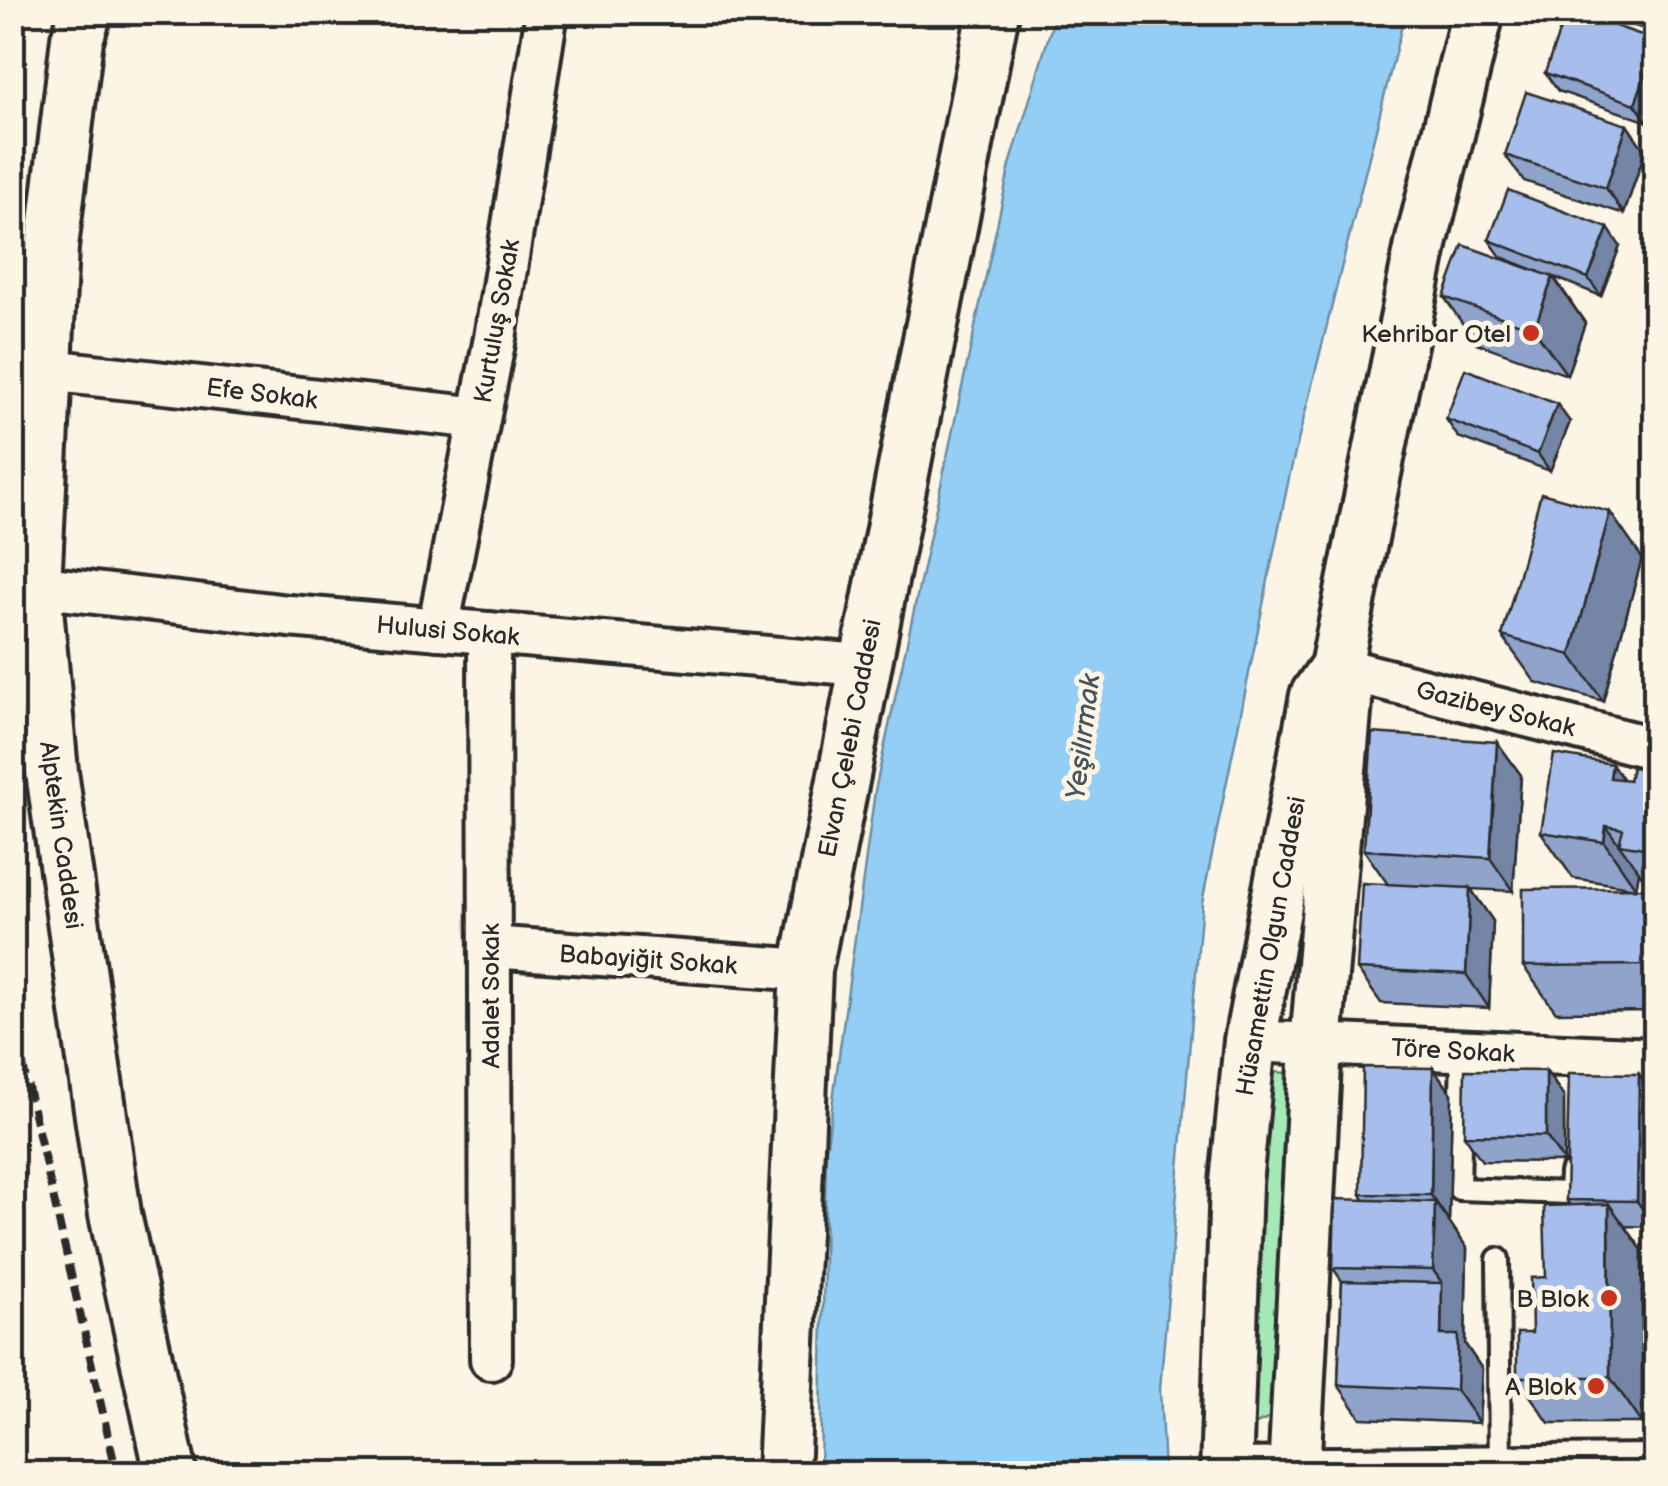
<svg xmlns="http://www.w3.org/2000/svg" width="1668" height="1486" font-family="'Balsamiq Sans',sans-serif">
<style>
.green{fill:#a5eab6;stroke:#688a70;stroke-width:2.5}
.water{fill:#95cef4;stroke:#6b8da4;stroke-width:2.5}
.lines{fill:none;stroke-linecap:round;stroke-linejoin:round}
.service-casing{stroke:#2b2b2b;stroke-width:28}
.minor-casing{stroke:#2b2b2b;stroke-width:48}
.tertiary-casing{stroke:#2b2b2b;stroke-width:58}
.service{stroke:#fcf5e5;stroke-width:20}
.minor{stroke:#fcf5e5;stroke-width:40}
.tertiary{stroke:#fcf5e5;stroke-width:50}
.rail{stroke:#2b2b2b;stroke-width:8;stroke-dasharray:15 8;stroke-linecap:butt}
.wall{fill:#90a3cb;stroke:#2b2b2b;stroke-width:2.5}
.shaded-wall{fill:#7585a5;stroke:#2b2b2b;stroke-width:2.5}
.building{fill:#a7beec;stroke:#2b2b2b;stroke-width:2.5}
.poi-dot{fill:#c8321e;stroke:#fcf5e5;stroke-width:4}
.labels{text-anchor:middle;stroke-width:10;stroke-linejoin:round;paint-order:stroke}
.street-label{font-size:25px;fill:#2b2b2b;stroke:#fcf5e5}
.poi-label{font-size:25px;fill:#2b2b2b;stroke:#fcf5e5;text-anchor:end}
.water-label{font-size:28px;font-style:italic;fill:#46545d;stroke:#fcf5e5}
</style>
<rect width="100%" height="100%" fill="#fcf5e5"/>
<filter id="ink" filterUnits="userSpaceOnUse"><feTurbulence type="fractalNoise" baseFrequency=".01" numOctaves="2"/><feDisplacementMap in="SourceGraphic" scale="20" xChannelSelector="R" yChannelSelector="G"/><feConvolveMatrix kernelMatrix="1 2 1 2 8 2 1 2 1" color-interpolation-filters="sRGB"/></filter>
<g filter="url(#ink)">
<path class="green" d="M1262 1071 1286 1073 1275 1416 1256 1424 1243 1416Z"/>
<path class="water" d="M1056 12 1405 13 1290 473 1202 903 1160 1389 1164 1473H820L826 1151 875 791 1010 165Z"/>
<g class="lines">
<g class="service-casing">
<g id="service">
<path d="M1462 1051 1459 1189 1570 1193 1571 1173"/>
<path d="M1498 1259 1500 1466"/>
</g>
</g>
<g class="minor-casing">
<g id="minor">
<path d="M12 366 479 418"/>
<path d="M35 586 289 616 862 665"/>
<path d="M438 629 495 338 547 12"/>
<path d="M489 633 491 1359"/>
<path d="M1336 667 1656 749"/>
<path d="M490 947 806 970"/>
<path d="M1250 1041 1656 1059"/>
<path d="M1226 1469 1656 1465"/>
</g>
</g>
<g class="tertiary-casing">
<g id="tertiary">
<path d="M86 12 77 39 52 247 35 586 52 772 115 1214 171 1474"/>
<path d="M783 1474 806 970 993 12"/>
<path d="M1226 1474 1236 1183 1250 1041 1316 696 1336 667 1422 240 1478 12"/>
<path d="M1294 1474 1316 1044 1346 701 1337 672"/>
</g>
</g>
<use href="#service" class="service"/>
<use href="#minor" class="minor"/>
<use href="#tertiary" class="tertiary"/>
<path class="rail" d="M12 1018 117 1474"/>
</g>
<g class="wall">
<path d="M1593 12H1656V33Z"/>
<path d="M1656 40V99L1648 122 1558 91 1545 73Z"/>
<path d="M1645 151 1624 214 1524 181 1505 155Z"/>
<path d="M1489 240 1620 246 1601 296 1554 277 1585 323 1567 375 1476 343 1444 297 1537 271 1501 257Z"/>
<path d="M1446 419 1570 422 1550 471 1458 437Z"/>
<path d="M1642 558 1603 701 1535 682 1502 636Z"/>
<path d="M1497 742 1521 775 1513 891 1471 889 1493 921 1489 1008 1381 1003 1357 969 1387 883 1364 850Z"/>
<path d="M1656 770V1011L1556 1012 1523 966 1650 888 1639 872 1636 888 1573 878 1541 832 1624 780H1629Z"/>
<path d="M1433 1068 1452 1094 1449 1221 1467 1248 1465 1344 1482 1369 1479 1423 1361 1418 1338 1385 1342 1281 1333 1268 1364 1200 1361 1194Z"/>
<path d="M1546 1071 1564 1097V1162L1482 1161 1464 1135Z"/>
<path d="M1639 1074 1656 1097 1655 1227 1625 1226 1642 1250V1423H1549L1517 1377 1532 1333 1546 1277 1570 1205 1566 1200Z"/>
</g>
<g class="shaded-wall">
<path d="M1656 44V83L1647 78 1656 90V99L1648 122 1635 104Z"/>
<path d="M1627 125 1645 151 1624 214 1606 188Z"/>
<path d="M1608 228 1620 246 1601 296 1588 278Z"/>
<path d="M1553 277 1585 323 1567 375 1534 329Z"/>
<path d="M1557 404 1570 422 1550 471 1538 454Z"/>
<path d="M1610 512 1642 558 1603 701 1571 655Z"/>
<path d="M1497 742 1521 775 1513 891 1490 858Z"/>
<path d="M1612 764 1644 810 1610 778Z"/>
<path d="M1606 826 1639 872 1636 888 1604 842Z"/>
<path d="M1470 888 1493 921 1489 1008 1466 974Z"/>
<path d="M1433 1068 1452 1094 1449 1221 1431 1195Z"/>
<path d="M1546 1071 1564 1097V1162L1546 1136Z"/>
<path d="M1639 1074 1656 1097 1655 1227 1637 1201Z"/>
<path d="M1435 1202 1467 1248 1465 1344 1482 1369 1479 1423 1456 1390 1441 1335 1442 1283 1433 1270Z"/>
<path d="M1609 1204 1642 1250V1423L1610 1377Z"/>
</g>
<g class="building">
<path d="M1566 12H1575L1656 40V44L1635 104 1545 73Z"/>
<path d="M1656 65V83L1647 78Z"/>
<path d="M1526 92 1627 125 1606 188 1505 155Z"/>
<path d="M1508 190 1608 228 1588 278 1489 240Z"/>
<path d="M1463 245 1553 277 1534 329 1444 297Z"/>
<path d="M1465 369 1557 404 1538 454 1446 419Z"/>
<path d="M1541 493 1610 512 1571 655 1502 636Z"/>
<path d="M1372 733 1497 742 1490 858 1364 850Z"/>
<path d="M1554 754 1612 764 1610 778 1629 780 1632 767 1656 770V850L1619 844 1623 829 1606 826 1604 842 1541 832Z"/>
<path d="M1362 883 1470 888 1466 974 1357 969Z"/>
<path d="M1656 888V965L1523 966V889Z"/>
<path d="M1363 1067 1433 1068 1431 1195 1361 1194Z"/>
<path d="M1465 1070 1546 1071V1136L1464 1135Z"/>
<path d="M1569 1073 1639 1074 1637 1201 1566 1200Z"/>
<path d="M1335 1199 1435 1202 1433 1270 1333 1268Z"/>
<path d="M1609 1204 1610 1377H1517V1333H1532L1531 1278 1546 1277 1544 1206Z"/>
<path d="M1342 1281 1442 1283 1441 1335H1458L1456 1390 1338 1385Z"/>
</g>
</g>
<g class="poi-dot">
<circle cx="1531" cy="333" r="10"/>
<circle cx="1609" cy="1298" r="10"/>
<circle cx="1596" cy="1386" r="10"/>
</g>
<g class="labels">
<g class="street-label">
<text transform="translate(496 321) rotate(-80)" y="9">Kurtuluş Sokak</text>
<text transform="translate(262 393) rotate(7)" y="9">Efe Sokak</text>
<text transform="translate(448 630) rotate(5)" y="9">Hulusi Sokak</text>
<text transform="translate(1496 708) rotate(14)" y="9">Gazibey Sokak</text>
<text transform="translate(849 738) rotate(-79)" y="9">Elvan Çelebi Caddesi</text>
<text transform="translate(62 835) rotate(82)" y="9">Alptekin Caddesi</text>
<text transform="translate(1270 946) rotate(-80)" y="9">Hüsamettin Olgun Caddesi</text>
<text transform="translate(648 959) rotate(4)" y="9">Babayiğit Sokak</text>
<text transform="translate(490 996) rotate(-90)" y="9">Adalet Sokak</text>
<text transform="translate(1453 1050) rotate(3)" y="9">Töre Sokak</text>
</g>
<g class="poi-label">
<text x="1511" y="342">Kehribar Otel</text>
<text x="1589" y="1307">B Blok</text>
<text x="1576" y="1395">A Blok</text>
</g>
<g class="water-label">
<text transform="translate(1082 737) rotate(-83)" y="10">Yeşilırmak</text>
</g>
</g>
<rect width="1668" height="1486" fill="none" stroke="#fcf5e5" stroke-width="50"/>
<rect x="25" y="25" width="1618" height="1436" fill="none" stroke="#2b2b2b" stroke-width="4" filter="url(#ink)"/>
</svg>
